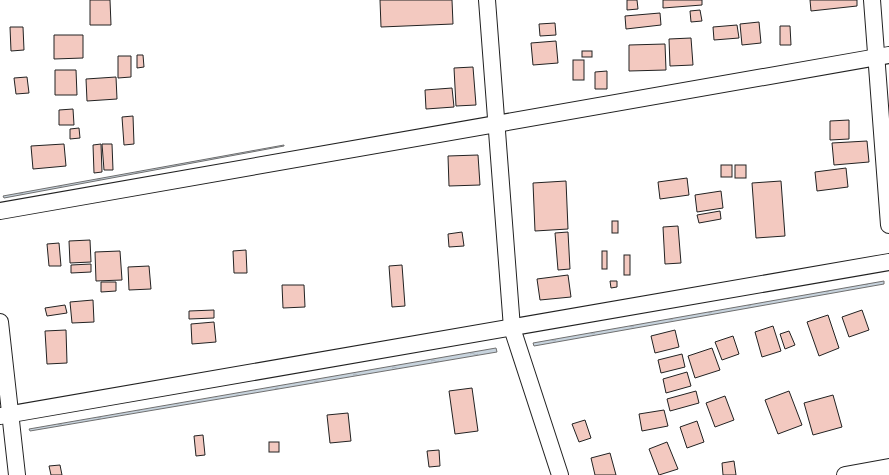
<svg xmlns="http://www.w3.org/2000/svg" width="889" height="475" font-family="'Exo 2',sans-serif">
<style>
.water{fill:url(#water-ripples);stroke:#6f6f6f}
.building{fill:#f3c9c0;stroke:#222}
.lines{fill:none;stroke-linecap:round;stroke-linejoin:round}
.minor-casing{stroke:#222;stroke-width:18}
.minor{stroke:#fff;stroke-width:16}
</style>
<defs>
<pattern id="water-ripples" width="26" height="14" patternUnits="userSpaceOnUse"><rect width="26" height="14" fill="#c7d3dd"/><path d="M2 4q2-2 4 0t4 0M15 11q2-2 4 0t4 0" fill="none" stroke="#abb5bd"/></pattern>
</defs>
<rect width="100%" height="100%" fill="#fff"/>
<g class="water">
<path d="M284 145V146L4 198 3 196Z"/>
<path d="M884 281V284L534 346 533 343Z"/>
<path d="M496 348 497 352 30 431 29 429Z"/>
</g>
<g class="building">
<path d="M90 0H110L111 25H90Z"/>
<path d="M380 0H452L453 24 381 27Z"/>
<path d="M627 0H637L638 9 627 10Z"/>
<path d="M663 0H702V5L663 8Z"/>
<path d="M810 0H857V6L811 11Z"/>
<path d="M700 10 702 21 691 22 690 11Z"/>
<path d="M660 13 661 25 626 29 625 16Z"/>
<path d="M759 22 761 43 742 45 740 24Z"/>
<path d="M555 23 556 35 540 36 539 24Z"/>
<path d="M737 25 739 38 714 40 713 27Z"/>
<path d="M780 26H790L791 45H780Z"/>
<path d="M10 27H23L24 50 11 51Z"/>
<path d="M54 35H83V58L54 59Z"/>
<path d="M691 38 693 65 670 66 669 39Z"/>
<path d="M556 41 558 63 533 65 531 43Z"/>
<path d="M665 44 666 70 629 71V45Z"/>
<rect x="582" y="51" width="10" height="6"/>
<path d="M137 55H143L144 67 137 68Z"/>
<path d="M118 56H131V77L118 78Z"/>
<rect x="573" y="60" width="11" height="20"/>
<path d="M473 67 476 105 456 106 454 68Z"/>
<path d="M55 70H76L77 95H55Z"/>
<path d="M607 71V89H595V72Z"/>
<path d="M27 77 29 93 16 94 14 78Z"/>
<path d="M116 77 117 99 87 101 86 79Z"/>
<path d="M452 88 454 107 426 109 425 90Z"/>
<path d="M73 109 74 125H59V110Z"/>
<path d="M133 116 134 144 124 145 122 117Z"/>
<path d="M849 120V139L830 140V121Z"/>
<path d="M79 128 80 138 70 139V129Z"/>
<path d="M867 141 869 162 834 165 832 143Z"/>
<path d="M64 144 66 166 33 169 31 146Z"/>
<path d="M101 144 102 172 94 173 93 145Z"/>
<path d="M102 144H112L113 170H104Z"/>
<path d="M478 155 480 185 449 186 448 156Z"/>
<rect x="721" y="165" width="11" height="12"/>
<rect x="735" y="165" width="11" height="13"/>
<path d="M846 168 848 187 817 191 815 172Z"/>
<path d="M687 178 689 195 660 199 658 182Z"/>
<path d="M566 181 568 229 535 231 533 183Z"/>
<path d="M781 181 785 236 756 238 752 183Z"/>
<path d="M721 191 723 208 697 212 695 195Z"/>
<path d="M720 211 721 219 699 223 697 215Z"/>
<rect x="612" y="221" width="6" height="12"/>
<path d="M678 226 681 263 665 264 663 227Z"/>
<path d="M462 232 464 246 449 247 448 234Z"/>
<path d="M568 232 570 269 558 270 555 233Z"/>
<path d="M90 240 91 262 70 263 69 241Z"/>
<path d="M59 243 61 266H49L47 244Z"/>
<path d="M246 250 247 273H234L233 251Z"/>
<path d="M120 251 122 280 96 281 95 252Z"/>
<rect x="602" y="251" width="5" height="18"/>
<rect x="624" y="255" width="6" height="20"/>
<path d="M91 264V272L71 273V265Z"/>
<path d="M402 265 405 306 392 307 389 266Z"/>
<path d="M149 266 151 289 129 290 128 267Z"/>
<path d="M568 275 571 297 540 300 537 279Z"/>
<path d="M610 281H617V287L611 288Z"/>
<path d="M101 282H116V291L101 292Z"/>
<path d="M282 285H304L305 307 283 308Z"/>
<path d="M93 300 94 322 72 323 70 302Z"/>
<path d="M65 305 67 313 47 316 45 308Z"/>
<path d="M214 310V318L189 319V311Z"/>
<path d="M862 310 869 330 849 337 842 317Z"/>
<path d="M828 315 839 348 819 356 807 322Z"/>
<path d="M214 322 216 342 192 344 191 324Z"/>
<path d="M773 326 781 351 762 357 755 332Z"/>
<path d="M66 330 67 363 47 364 45 331Z"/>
<path d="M675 330 679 347 655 353 651 336Z"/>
<path d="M789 331 795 345 785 349 780 334Z"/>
<path d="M733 336 739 354 722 360 715 342Z"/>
<path d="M712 348 720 370 695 378 688 356Z"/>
<path d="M682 354 685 367 661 373 658 360Z"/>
<path d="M687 372 691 386 666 393 663 379Z"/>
<path d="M472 388 478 431 455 434 449 391Z"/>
<path d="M696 391 699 403 670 411 667 399Z"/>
<path d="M789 391 802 425 778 434 765 400Z"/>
<path d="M833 395 842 427 813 435 804 403Z"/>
<path d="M725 396 734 420 715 427 706 403Z"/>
<path d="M664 410 668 426 642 431 639 414Z"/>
<path d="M348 413 351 441 330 443 327 415Z"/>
<path d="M585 420 591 438 579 442 572 424Z"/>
<path d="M697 421 704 442 687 448 680 427Z"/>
<path d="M203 435 205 455 196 456 194 436Z"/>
<rect x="269" y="442" width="10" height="10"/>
<path d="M667 442 678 469 659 475 649 449Z"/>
<path d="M439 450 440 466 429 467 427 451Z"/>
<path d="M610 453 616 475H595L591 458Z"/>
<path d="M734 461 736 475H723L722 463Z"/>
<path d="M60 465 62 475H51L49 466Z"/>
</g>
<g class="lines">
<g class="minor-casing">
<g id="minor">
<path d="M487 0 512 328 560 475"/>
<path d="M872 0 889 225"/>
<path d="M0 211 889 55"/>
<path d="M0 322 17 475"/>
<path d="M0 416 889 262"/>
<path d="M845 475 889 467"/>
</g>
</g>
<use href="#minor" class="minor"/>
</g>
</svg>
